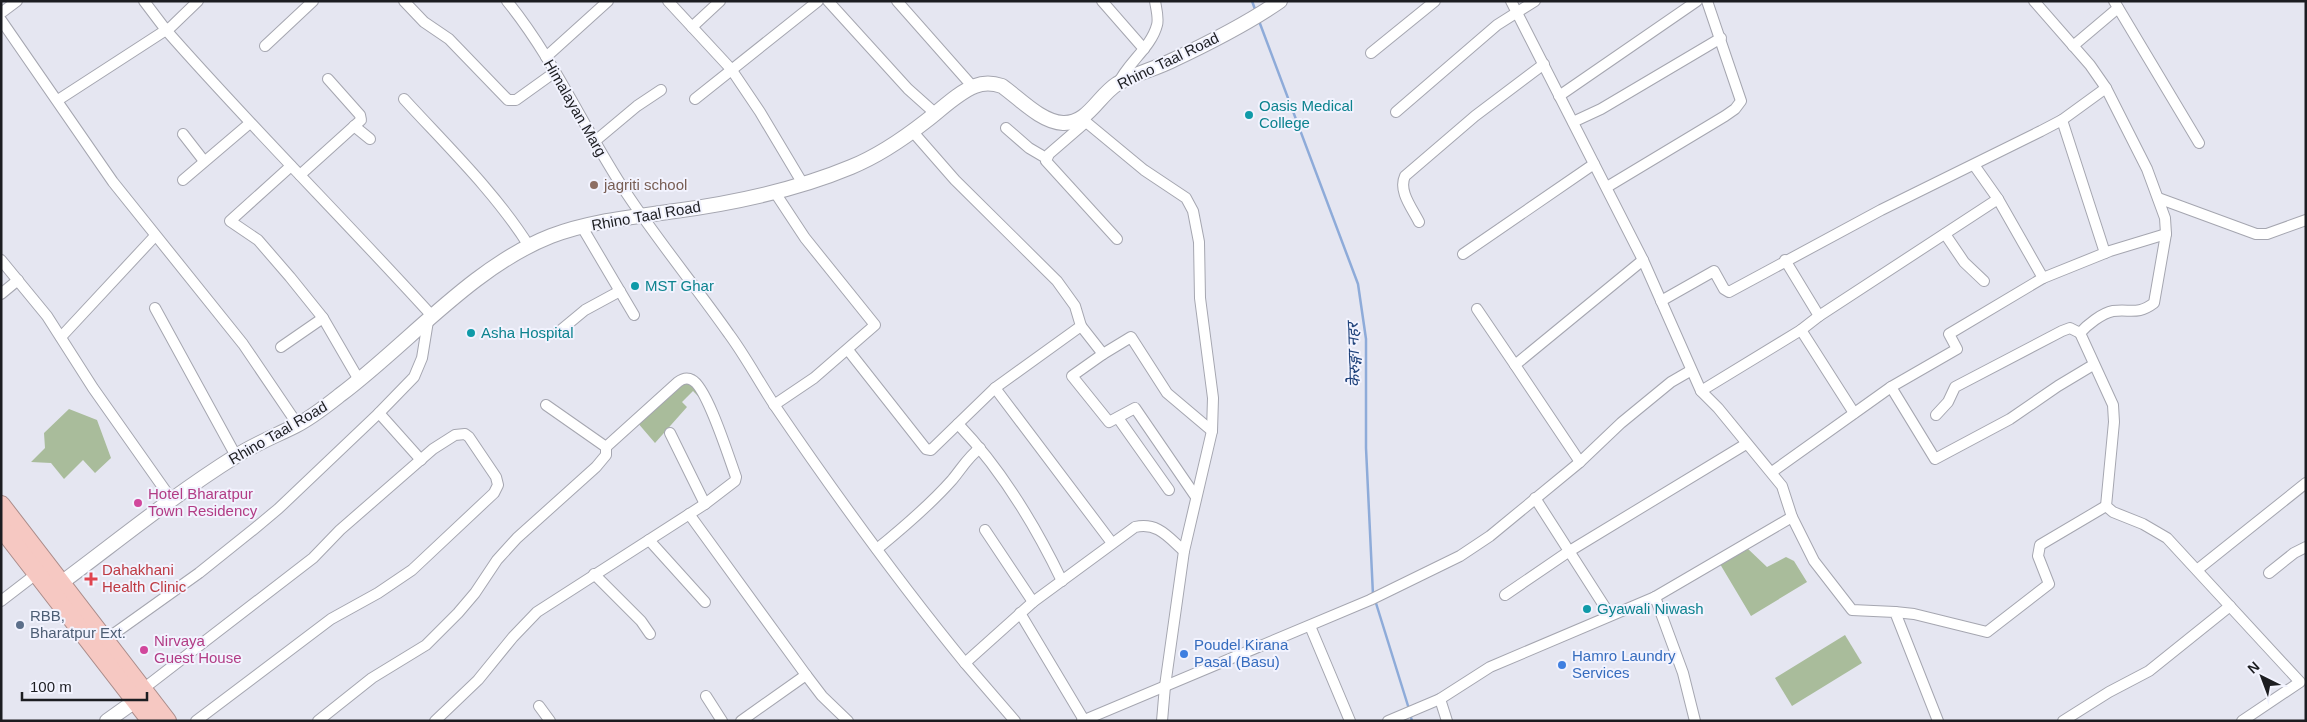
<svg xmlns="http://www.w3.org/2000/svg" width="2307" height="722" font-family="Helvetica,'Noto Sans Devanagari',sans-serif">
<style>
.green{fill:#a9bc9b}
.lines{fill:none;stroke-linecap:round;stroke-linejoin:round}
.stream{stroke:#8eabd9;stroke-width:2.5}
.street-casing{stroke:#a5a6b0;stroke-width:12}
.secondary-casing{stroke:#a5a6b0;stroke-width:16}
.highway-casing{stroke:#aa8c8a;stroke-width:20}
.street{stroke:#fff;stroke-width:10}
.secondary{stroke:#fff;stroke-width:14}
.highway{stroke:#f6c8c2;stroke-width:18}
.culture-dot{fill:#0f9aa8;stroke:#f2f3fe;stroke-width:2}
.education-dot{fill:#8d6e63;stroke:#f2f3fe;stroke-width:2}
.hotel-dot{fill:#d1479c;stroke:#f2f3fe;stroke-width:2}
.health-dot{fill:#e0444e;stroke:#f2f3fe;stroke-width:2}
.service-dot{fill:#5c6f8a;stroke:#f2f3fe;stroke-width:2}
.shop-dot{fill:#3f7fe0;stroke:#f2f3fe;stroke-width:2}
.labels{text-anchor:middle;stroke-width:4;stroke-linejoin:round;paint-order:stroke}
.street-label{font-size:15px;fill:#1c1d21;stroke:#f2f3fe}
.culture-label{font-size:15px;fill:#0d838f;stroke:#f2f3fe;text-anchor:start}
.education-label{font-size:15px;fill:#785e54;stroke:#f2f3fe;text-anchor:start}
.hotel-label{font-size:15px;fill:#b23c85;stroke:#f2f3fe;text-anchor:start}
.health-label{font-size:15px;fill:#be3a42;stroke:#f2f3fe;text-anchor:start}
.service-label{font-size:15px;fill:#4e5e75;stroke:#f2f3fe;text-anchor:start}
.shop-label{font-size:15px;fill:#366cbe;stroke:#f2f3fe;text-anchor:start}
.water-label{font-size:16px;font-style:italic;fill:#1f427b;stroke:#f2f3fe}
</style>
<rect width="100%" height="100%" fill="#e5e6f1"/>
<g class="green">
<path d="M685 383 694 386 700 398 693 391 682 402 687 407 655 443 637 422Z"/>
<path d="M69 409 97 420 111 458 95 473 83 460 64 479 51 463 31 462 45 448 44 433Z"/>
<path d="M1747 548 1767 567 1786 557 1794 561 1807 582 1751 616 1720 564Z"/>
<path d="M1845 635 1862 663 1792 706 1775 678Z"/>
</g>
<g class="lines">
<g class="stream">
<path d="M1252 1 1256 12"/>
<path d="M1259 21 1358 284 1366 339V448L1373 595"/>
<path d="M1375 600 1409 709"/>
<path d="M1410 714 1412 721"/>
</g>
<g class="street-casing">
<g id="street">
<path d="M144 1 166 30 171 27 198 1"/>
<path d="M404 1 424 22 449 39 508 100H516L555 72"/>
<path d="M507 1C555 60 585 131 627 194 659 242 696 287 729 334 746 357 759 382 775 406 835 494 898 581 965 663"/>
<path d="M668 1 731 69 760 112 803 184"/>
<path d="M828 1 908 89 936 114"/>
<path d="M897 1 973 87"/>
<path d="M1102 1 1144 49"/>
<path d="M1511 1 1643 260 1701 391 1718 408 1782 486 1792 517 1814 561 1852 610 1895 612 1938 721"/>
<path d="M2034 1 2090 65 2106 88 2147 169 2165 218 2166 234 2154 303C2138 315 2131 309 2113 311 2102 313 2087 325 2080 333L2113 405 2114 422 2106 506 2113 512 2143 524 2167 538 2300 682 2242 721"/>
<path d="M2114 1 2199 143"/>
<path d="M1 13 17 1"/>
<path d="M1 20 113 182 243 344 298 425"/>
<path d="M692 27 720 1"/>
<path d="M265 46 313 1"/>
<path d="M2073 46 2118 8"/>
<path d="M1371 53 1435 1"/>
<path d="M546 57 608 1"/>
<path d="M1118 84C1127 63 1151 48 1157 25 1159 18 1156 8 1155 1"/>
<path d="M1559 96 1697 1"/>
<path d="M404 99C447 146 495 192 529 246"/>
<path d="M695 99 818 1"/>
<path d="M58 100 166 30C252 128 345 220 433 317"/>
<path d="M1396 112 1497 25 1535 1"/>
<path d="M1085 117 1086 122 1144 170 1186 198 1193 211 1199 242 1200 298 1213 398 1212 431 1184 551 1165 686 1162 721"/>
<path d="M2062 120 2105 253"/>
<path d="M1086 122 1049 154 1046 161 1117 239"/>
<path d="M1573 122 1601 109 1721 38"/>
<path d="M354 126 370 139"/>
<path d="M1006 128 1029 148 1046 158"/>
<path d="M183 134 204 161"/>
<path d="M594 142 637 106 661 90"/>
<path d="M1974 165 1998 199 2043 278"/>
<path d="M291 166 230 221 258 240 290 277 323 318 359 380"/>
<path d="M300 175 361 120 360 115 328 79"/>
<path d="M183 180 250 123"/>
<path d="M1607 187 1725 116 1735 109 1741 101 1707 1"/>
<path d="M774 191 805 238 875 325 814 378 774 405"/>
<path d="M2158 198 2256 234H2267L2306 220"/>
<path d="M1419 222C1412 208 1398 191 1405 176L1475 116 1544 64"/>
<path d="M582 227 634 315"/>
<path d="M1945 234 1964 262 1984 281"/>
<path d="M1463 254 1594 164"/>
<path d="M1 260 47 316 93 388 172 500"/>
<path d="M1 294 18 280"/>
<path d="M1661 301 1714 271 1724 289 1729 292 1881 210 2041 131 2062 120 2106 88"/>
<path d="M155 308 236 456"/>
<path d="M1477 309 1515 365"/>
<path d="M1819 316 1998 199"/>
<path d="M1081 326 1103 354 1131 337 1167 393 1212 431"/>
<path d="M1801 330 1854 413"/>
<path d="M556 334 585 310 620 291"/>
<path d="M61 337 155 236"/>
<path d="M281 347 323 318"/>
<path d="M848 350 926 449 931 450 995 388 1081 326 1075 306 1057 281 955 180 913 132"/>
<path d="M1103 354 1072 376 1109 422 1135 408 1196 497"/>
<path d="M1891 387 1935 459 2010 419 2058 386 2093 365"/>
<path d="M995 388 1112 543"/>
<path d="M1701 391 1801 330 1819 316 1785 260"/>
<path d="M546 405 606 447"/>
<path d="M379 413 421 460"/>
<path d="M1936 415 1948 402 1955 387 2062 331 2070 328 2080 333"/>
<path d="M1118 418 1169 490"/>
<path d="M958 424C1002 470 1035 525 1062 581"/>
<path d="M670 433 705 504"/>
<path d="M1580 462 1515 365 1643 260"/>
<path d="M1772 472 1891 387 1957 349 1949 334 2043 278 2110 251 2166 234"/>
<path d="M1535 498 1610 615"/>
<path d="M689 514 806 675 822 696 848 721"/>
<path d="M985 530 1033 602"/>
<path d="M649 540 705 602"/>
<path d="M877 549C904 527 929 506 952 480 962 468 968 457 980 448"/>
<path d="M2197 570 2306 483"/>
<path d="M2269 573 2294 553 2306 547"/>
<path d="M594 574 641 621 650 634"/>
<path d="M1505 595 1568 552 1746 444"/>
<path d="M1655 597 1683 673 1695 721"/>
<path d="M1 601 40 571"/>
<path d="M1895 612 1914 614 1987 632 2049 584 2038 556 2040 545 2106 506"/>
<path d="M1020 613 1084 720"/>
<path d="M1310 626 1350 721"/>
<path d="M101 643 199 573 254 529 278 509 379 413 414 377 422 358 428 321"/>
<path d="M143 689 313 558 340 530 433 449 455 435 465 434 469 437 496 477 498 485 494 493 412 570 378 593 331 619 196 721"/>
<path d="M706 696 722 721"/>
<path d="M1440 699 1447 721"/>
<path d="M539 706 550 721"/>
<path d="M318 721 372 678 426 645 458 613 475 593 497 560 517 538 596 467 606 455V447L678 382C682 379 687 377 692 380 707 387 729 458 736 477L735 481 705 504 537 612 513 637 478 680 435 721"/>
<path d="M741 721 806 675"/>
<path d="M1015 721 965 663 1033 602 1135 527C1158 522 1168 537 1184 551"/>
<path d="M1082 721 1370 600 1460 556 1490 536 1580 462 1621 423 1671 382 1690 371"/>
<path d="M1388 721 1440 699 1490 667 1655 597 1792 517"/>
<path d="M2063 721 2109 692 2149 671 2230 606"/>
</g>
</g>
<g class="secondary-casing">
<g id="secondary">
<path d="M53 589C114 544 172 496 236 456 255 444 275 436 295 426 311 418 326 406 340 395 408 344 472 267 551 236 590 221 634 217 675 211 734 203 796 190 851 167 878 156 903 139 926 121 942 109 957 93 975 86 985 82 993 83 1002 86 1019 98 1041 122 1063 123 1088 124 1098 96 1117 84 1134 74 1155 69 1173 60 1209 43 1247 24 1280 1"/>
<path d="M107 721 128 706 141 692"/>
</g>
</g>
<g class="highway-casing">
<g id="highway">
<path d="M1 505 167 721"/>
<path d="M1 527 151 721"/>
</g>
</g>
<use href="#street" class="street"/>
<use href="#secondary" class="secondary"/>
<use href="#highway" class="highway"/>
</g>
<g class="culture-dot">
<circle cx="1249" cy="115" r="5"/>
<circle cx="635" cy="286" r="5"/>
<circle cx="471" cy="333" r="5"/>
<circle cx="1587" cy="609" r="5"/>
</g>
<circle class="education-dot" cx="594" cy="185" r="5"/>
<g class="hotel-dot">
<circle cx="138" cy="503" r="5"/>
<circle cx="144" cy="650" r="5"/>
</g>
<path class="health-dot" d="M88.5 571.5h5v5h5v5h-5v5h-5v-5h-5v-5h5z"/>
<circle class="service-dot" cx="20" cy="625" r="5"/>
<g class="shop-dot">
<circle cx="1184" cy="654" r="5"/>
<circle cx="1562" cy="665" r="5"/>
</g>
<g class="labels">
<g class="street-label">
<text transform="translate(1168 61) rotate(-26)" y="5">Rhino Taal Road</text>
<text transform="translate(575 108) rotate(60)" y="5">Himalayan Marg</text>
<text transform="translate(646 216) rotate(-10)" y="5">Rhino Taal Road</text>
<text transform="translate(278 433) rotate(-30)" y="5">Rhino Taal Road</text>
</g>
<g class="culture-label">
<text x="1259" y="111">Oasis Medical<tspan x="1259" dy="17">College</tspan></text>
<text x="645" y="291">MST Ghar</text>
<text x="481" y="338">Asha Hospital</text>
<text x="1597" y="614">Gyawali Niwash</text>
</g>
<g class="education-label">
<text x="604" y="190">jagriti school</text>
</g>
<g class="hotel-label">
<text x="148" y="499">Hotel Bharatpur<tspan x="148" dy="17">Town Residency</tspan></text>
<text x="154" y="646">Nirvaya<tspan x="154" dy="17">Guest House</tspan></text>
</g>
<g class="health-label">
<text x="102" y="575">Dahakhani<tspan x="102" dy="17">Health Clinic</tspan></text>
</g>
<g class="service-label">
<text x="30" y="621">RBB,<tspan x="30" dy="17">Bharatpur Ext.</tspan></text>
</g>
<g class="shop-label">
<text x="1194" y="650">Poudel Kirana<tspan x="1194" dy="17">Pasal (Basu)</tspan></text>
<text x="1572" y="661">Hamro Laundry<tspan x="1572" dy="17">Services</tspan></text>
</g>
<g class="water-label">
<text transform="translate(1353 355) rotate(-92)" y="6">केेरुङ्गा नहर</text>
</g>
</g>
<rect width="2307" height="722" fill="none" stroke="#1c1d21" stroke-width="5"/>
<g transform="translate(2262 677) rotate(318)" stroke="#f2f3fe" stroke-width="4" paint-order="stroke">
<path d="M0-4L9 19L0 12L-9 19Z" fill="#1c1d21"/>
<text y="-8" font-size="14" font-weight="bold" text-anchor="middle" fill="#1c1d21">N</text>
</g>
<path d="M22 692v8h125v-8" fill="none" stroke="#1c1d21" stroke-width="2.5"/>
<text x="30" y="692" font-size="15" fill="#1c1d21" stroke="#f2f3fe" stroke-width="4" paint-order="stroke">100 m</text>
</svg>
